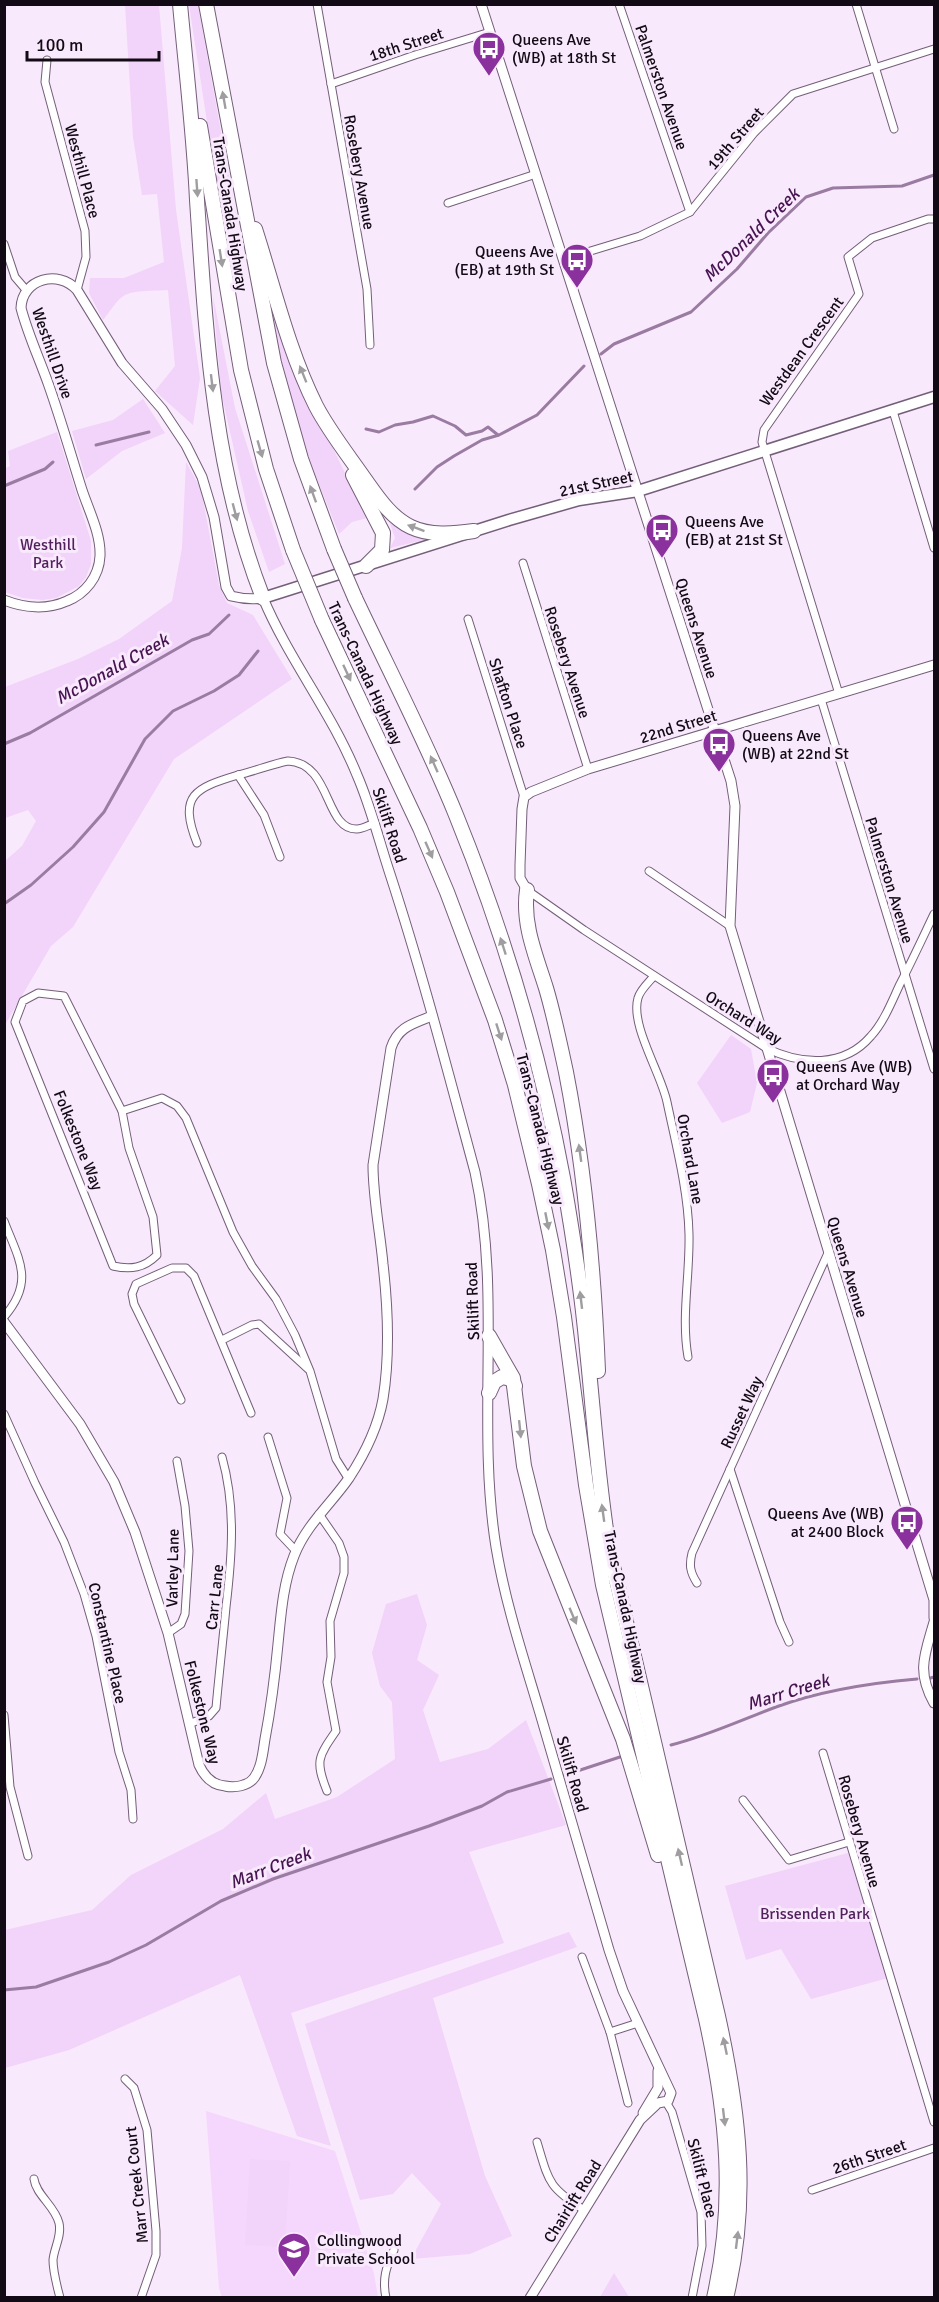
<svg xmlns="http://www.w3.org/2000/svg" width="939" height="2302" font-family="Signika,sans-serif">
<style>
.built{fill:#f5d6fc}
.green{fill:#f2d3f9}
.lines{fill:none;stroke-linecap:round;stroke-linejoin:round}
.stream{stroke:#9a7ba1;stroke-width:3}
.minor-casing{stroke:#745e79;stroke-width:9}
.tertiary-casing{stroke:#745e79;stroke-width:11}
.secondary-casing{stroke:#745e79;stroke-width:13}
.motorway-casing{stroke:#745e79;stroke-width:16}
.minor{stroke:#fff;stroke-width:7}
.tertiary{stroke:#fff;stroke-width:9}
.secondary{stroke:#fff;stroke-width:10}
.motorway{stroke:#fff;stroke-width:14}
.motorway-bridge-casing{stroke:#745e79;stroke-width:16;stroke-linecap:butt}
.motorway-bridge{stroke:#fff;stroke-width:14}
.oneway{fill:#a09da1}
.labels{text-anchor:middle;stroke-width:6;stroke-linejoin:round;paint-order:stroke}
.poi-label{font-size:16px;fill:#120a14;stroke:#f9e9fc;text-anchor:start}
.street-label{font-size:16px;fill:#120a14;stroke:#f9e9fc}
.park-label{font-size:16px;fill:#52205d;stroke:#f9e9fc}
.water-label{font-size:18px;font-style:italic;fill:#471452;stroke:#f9e9fc}
</style>
<rect width="100%" height="100%" fill="#f9e9fc"/>
<path class="built" d="M206 2111 335 2151 374 2274 378 2297H222L219 2288Z"/>
<g class="green">
<path d="M125 5H159L176 210 200 378 193 425 155 391 175 366 168 290C156 291 134 290 125 295 117 299 109 313 103 320L89 293 90 278H124L164 262 157 194 142 195 133 137Z"/>
<path d="M189 5H198L237 220H218L210 141Z"/>
<path d="M213 296 235 408 285 564 269 572 248 511 221 392Z"/>
<path d="M275 306 305 391 367 518 352 522 339 534 304 447 268 308Z"/>
<path d="M143 399 165 433 122 451 86 479 72 431 113 420Z"/>
<path d="M57 432 91 541V564L86 577 79 586 56 598 43 600 23 598 5 592 4 469 10 466 8 451Z"/>
<path d="M186 462 201 489 219 585 227 603 253 615 292 679 174 759 73 927 51 946 5 1025V861L22 846 36 821 28 810 5 818V687L78 659 119 639 172 601 182 548Z"/>
<path d="M388 518 428 539 390 548 395 538Z"/>
<path d="M731 1035 751 1049 757 1083 750 1112 722 1123 697 1083Z"/>
<path d="M417 1594 427 1625 417 1660 439 1675 423 1710 440 1762 488 1749 526 1720 566 1825 469 1852 504 1943 291 2013 331 2146 297 2136 240 1975 69 2050 5 2068V1930L92 1910 131 1875 223 1829 266 1793 275 1819 337 1797 395 1759 392 1702 380 1686 372 1653 386 1604Z"/>
<path d="M848 1853 888 1978 811 1999 781 1949 746 1960 725 1886Z"/>
<path d="M569 1932 577 1947 433 1998 485 2176 512 2236 470 2254 411 2259 441 2204 412 2173 393 2194 360 2200 305 2024Z"/>
<path d="M250 2159 290 2161 285 2247 245 2245Z"/>
<path d="M614 2273 629 2297H600Z"/>
</g>
<g class="lines">
<g class="stream">
<path d="M601 354 614 344 691 312 737 269 768 233 806 197 833 188 902 186 934 175"/>
<path d="M366 429 379 432 395 425 413 422 433 416 455 426 466 435 482 431 488 427 498 435"/>
<path d="M96 445 149 432"/>
<path d="M4 486 45 469 53 462"/>
<path d="M415 489 437 467 454 456 482 440 499 435 537 415 584 366"/>
<path d="M4 744 30 733 192 640 209 634 229 615"/>
<path d="M4 904 31 885 73 847 104 812 145 739 173 711 214 691 239 675 258 651"/>
<path d="M927 1679 934 1677"/>
<path d="M671 1745C707 1736 741 1720 776 1707 820 1691 870 1683 917 1679"/>
<path d="M562 1776 623 1756"/>
<path d="M4 1990 36 1987 109 1962 146 1945 221 1901 273 1879 429 1826 482 1806 507 1792 551 1779"/>
</g>
<g class="minor-casing">
<g id="minor">
<path d="M317 4 367 289 370 345"/>
<path d="M619 4 690 212"/>
<path d="M856 4 894 129"/>
<path d="M47 60 45 82 85 231 86 257 77 290"/>
<path d="M331 84 415 55 490 32"/>
<path d="M448 203 536 174"/>
<path d="M4 244 15 277 27 291"/>
<path d="M564 259 640 236 690 212 754 133 793 94 934 49"/>
<path d="M893 411 934 548"/>
<path d="M523 563 588 769"/>
<path d="M468 619 524 797"/>
<path d="M839 694 762 442 764 430 859 294 848 257 872 238 928 219H934"/>
<path d="M821 699 934 1069"/>
<path d="M238 775 264 815 280 857"/>
<path d="M197 843C178 795 195 788 238 775 255 771 272 764 288 761 332 763 324 830 357 829 362 829 369 825 375 823"/>
<path d="M649 871 730 926"/>
<path d="M527 890 584 930 766 1048C801 1065 844 1068 871 1036 884 1022 892 1001 900 984 912 961 923 937 934 914"/>
<path d="M654 976C649 982 640 990 638 998 630 1025 661 1073 667 1102 676 1145 688 1190 689 1234 690 1275 681 1317 688 1357"/>
<path d="M38 993 64 996 122 1111 129 1148 153 1217 157 1255C144 1268 131 1270 113 1266L15 1022 23 1001Z"/>
<path d="M122 1111 162 1098 177 1106 186 1118 233 1232 252 1266 276 1299 295 1335 310 1371 336 1459 348 1478"/>
<path d="M4 1221C19 1260 35 1281 4 1317"/>
<path d="M222 1340 252 1325 259 1324 308 1369"/>
<path d="M181 1400 134 1304 132 1294 136 1284 172 1268H186L194 1276 251 1413"/>
<path d="M4 1414 35 1483 64 1542 84 1594 96 1636 119 1752 131 1790 133 1819"/>
<path d="M268 1437 287 1498 280 1534 296 1551"/>
<path d="M730 1469 780 1622 789 1642"/>
<path d="M319 1514 339 1543 344 1557V1573L330 1621 331 1657 327 1682 336 1731C318 1757 315 1761 327 1791"/>
<path d="M697 1583C690 1572 689 1565 692 1553L828 1253"/>
<path d="M168 1633 181 1624 185 1614 189 1551 185 1506 177 1461"/>
<path d="M4 1715 10 1787 28 1856"/>
<path d="M189 1724 209 1716 216 1708C219 1674 223 1640 226 1607 232 1556 236 1507 222 1457"/>
<path d="M823 1753 934 2122"/>
<path d="M743 1800 789 1860 849 1842"/>
<path d="M582 1957 610 2032 628 2103"/>
<path d="M610 2032 638 2023"/>
<path d="M125 2079 134 2088 147 2130 156 2231V2255L141 2298"/>
<path d="M666 2102 672 2112 701 2212 702 2246 692 2298"/>
<path d="M537 2142C549 2182 548 2187 584 2210"/>
<path d="M34 2179C36 2195 55 2206 59 2223 62 2236 54 2248 53 2260 53 2272 57 2286 60 2298"/>
<path d="M812 2190 934 2148"/>
<path d="M386 2298C382 2279 386 2267 394 2250"/>
</g>
</g>
<g class="tertiary-casing">
<g id="tertiary">
<path d="M481 4 731 781 735 806 730 926 934 1600V1618"/>
<path d="M4 600C24 608 47 610 67 601 85 594 99 577 100 556 101 534 89 511 82 490 71 455 61 420 49 386 40 360 28 335 21 308 22 279 58 269 77 290L122 363 162 409 186 445 202 477 214 517 226 587 231 596C243 599 251 600 263 598 289 660 332 713 357 775 371 807 379 841 390 874 422 972 448 1072 475 1172 502 1296 476 1423 496 1547 506 1608 527 1668 544 1727 566 1801 587 1876 609 1950L623 1991 671 2093 668 2101 658 2103 640 2120 530 2298"/>
<path d="M527 890 520 878V865L522 809 524 797 531 792 588 769 934 665"/>
<path d="M4 1322 80 1424 114 1482 135 1532 168 1633 199 1765C204 1776 212 1785 225 1786 235 1788 248 1786 254 1778 262 1767 263 1751 265 1739 271 1707 275 1676 278 1644 281 1614 283 1584 294 1556 306 1525 331 1504 349 1478 364 1455 378 1427 383 1399 390 1356 388 1308 383 1264 380 1231 373 1198 373 1165L391 1048C398 1027 412 1024 432 1016"/>
<path d="M934 1622C925 1654 916 1671 934 1703"/>
<path d="M643 2113 658 2088V2071"/>
</g>
</g>
<g class="secondary-casing">
<path id="secondary" d="M263 598 509 520 579 500 638 491 934 397"/>
</g>
<g class="motorway-casing">
<g id="motorway">
<path d="M180 4C186 70 194 135 197 200 206 335 213 471 263 598"/>
<path d="M206 4 274 363 301 459 334 549"/>
<path d="M200 126 241 370 266 469 293 550"/>
<path d="M255 229C274 288 288 350 316 406 329 431 348 455 364 478 377 496 390 517 411 527 430 536 453 534 474 531"/>
<path d="M353 475 383 533 382 550 366 566"/>
<path d="M355 598C389 670 426 741 456 815 503 931 540 1054 563 1178 573 1235 582 1293 587 1350 594 1417 598 1483 609 1549L718 2016C739 2112 750 2200 726 2298"/>
<path d="M322 620 420 828 447 892 495 1020 515 1085 539 1184 553 1250 564 1317 586 1485 603 1585 706 2019C727 2114 736 2201 714 2298"/>
<path d="M527 890C522 924 536 956 546 988 554 1015 560 1044 566 1072 585 1170 594 1270 598 1371"/>
<path d="M489 1336 513 1378 524 1466 540 1531 623 1739 658 1855"/>
<path d="M489 1393 494 1382 502 1377 511 1379 515 1386"/>
</g>
</g>
<use href="#minor" class="minor"/>
<use href="#tertiary" class="tertiary"/>
<use href="#secondary" class="secondary"/>
<use href="#motorway" class="motorway"/>
<g class="motorway-bridge-casing">
<g id="motorway-bridge">
<path d="M334 549 355 598"/>
<path d="M293 550 322 620"/>
</g>
</g>
<use href="#motorway-bridge" class="motorway-bridge"/>
</g>
<defs><path id="oneway-solid" d="M-6-.8H1V-3.2L6.5 0L1 3.2V.8H-6Z" transform="scale(1.5)"/></defs>
<g class="oneway">
<use href="#oneway-solid" transform="translate(224 100) rotate(-100)"/>
<use href="#oneway-solid" transform="translate(197 188) rotate(86)"/>
<use href="#oneway-solid" transform="translate(221 258) rotate(81)"/>
<use href="#oneway-solid" transform="translate(303 374) rotate(-112)"/>
<use href="#oneway-solid" transform="translate(212 383) rotate(83)"/>
<use href="#oneway-solid" transform="translate(260 449) rotate(74)"/>
<use href="#oneway-solid" transform="translate(313 494) rotate(-110)"/>
<use href="#oneway-solid" transform="translate(235 512) rotate(75)"/>
<use href="#oneway-solid" transform="translate(416 528) rotate(-160)"/>
<use href="#oneway-solid" transform="translate(347 673) rotate(65)"/>
<use href="#oneway-solid" transform="translate(434 764) rotate(-114)"/>
<use href="#oneway-solid" transform="translate(429 850) rotate(66)"/>
<use href="#oneway-solid" transform="translate(503 946) rotate(-108)"/>
<use href="#oneway-solid" transform="translate(499 1032) rotate(72)"/>
<use href="#oneway-solid" transform="translate(580 1153) rotate(-98)"/>
<use href="#oneway-solid" transform="translate(547 1221) rotate(79)"/>
<use href="#oneway-solid" transform="translate(581 1300) rotate(-97)"/>
<use href="#oneway-solid" transform="translate(520 1429) rotate(84)"/>
<use href="#oneway-solid" transform="translate(603 1513) rotate(-98)"/>
<use href="#oneway-solid" transform="translate(573 1616) rotate(67)"/>
<use href="#oneway-solid" transform="translate(680 1857) rotate(-103)"/>
<use href="#oneway-solid" transform="translate(725 2046) rotate(-102)"/>
<use href="#oneway-solid" transform="translate(724 2117) rotate(83)"/>
<use href="#oneway-solid" transform="translate(737 2240) rotate(-83)"/>
</g>
<defs>
<g id="bus-pin" transform="scale(1.725)"><path d="M0 17L-7.5 6A9.5 9.5 0 1 1 7.5 6Z" fill="#8a319d" stroke="#f9e9fc"/><path d="M-5-6H5V4H4V6H2V4H-2V6H-4V4H-5ZM-3.5-4V0h7V-4ZM-3.5 1.2v1.5H-2V1.2ZM2 1.2v1.5H3.5V1.2Z" fill="#fff"/></g>
<g id="school-pin" transform="scale(1.725)"><path d="M0 17L-7.5 6A9.5 9.5 0 1 1 7.5 6Z" fill="#8a319d" stroke="#f9e9fc"/><path d="M0-5L7-2L0 1L-7-2ZM-4 1L0 2.5L4 1V4Q0 6-4 4Z" fill="#fff"/></g>
</defs>
<g fill-rule="evenodd">
<use href="#bus-pin" x="489" y="48"/>
<use href="#bus-pin" x="577" y="260"/>
<use href="#bus-pin" x="662" y="530"/>
<use href="#bus-pin" x="719" y="744"/>
<use href="#bus-pin" x="773" y="1075"/>
<use href="#bus-pin" x="907" y="1522"/>
<use href="#school-pin" x="294" y="2249"/>
</g>
<g class="labels">
<g class="poi-label">
<text x="512" y="45">Queens Ave<tspan x="512" dy="18">(WB) at 18th St</tspan></text>
<text x="554" y="257" text-anchor="end">Queens Ave<tspan x="554" dy="18">(EB) at 19th St</tspan></text>
<text x="685" y="527">Queens Ave<tspan x="685" dy="18">(EB) at 21st St</tspan></text>
<text x="742" y="741">Queens Ave<tspan x="742" dy="18">(WB) at 22nd St</tspan></text>
<text x="796" y="1072">Queens Ave (WB)<tspan x="796" dy="18">at Orchard Way</tspan></text>
<text x="884" y="1519" text-anchor="end">Queens Ave (WB)<tspan x="884" dy="18">at 2400 Block</tspan></text>
<text x="317" y="2246">Collingwood<tspan x="317" dy="18">Private School</tspan></text>
</g>
<g class="street-label">
<text transform="translate(406 44) rotate(-18)" y="6">18th Street</text>
<text transform="translate(662 87) rotate(71)" y="6">Palmerston Avenue</text>
<text transform="translate(735 138) rotate(-49)" y="6">19th Street</text>
<text transform="translate(83 171) rotate(75)" y="6">Westhill Place</text>
<text transform="translate(360 172) rotate(80)" y="6">Rosebery Avenue</text>
<text transform="translate(231 214) rotate(81)" y="6">Trans-Canada Highway</text>
<text transform="translate(801 351) rotate(-54)" y="6">Westdean Crescent</text>
<text transform="translate(53 353) rotate(71)" y="6">Westhill Drive</text>
<text transform="translate(596 483) rotate(-12)" y="6">21st Street</text>
<text transform="translate(697 628) rotate(72)" y="6">Queens Avenue</text>
<text transform="translate(568 662) rotate(72)" y="6">Rosebery Avenue</text>
<text transform="translate(366 673) rotate(65)" y="6">Trans-Canada Highway</text>
<text transform="translate(509 703) rotate(72)" y="6">Shafton Place</text>
<text transform="translate(678 726) rotate(-17)" y="6">22nd Street</text>
<text transform="translate(390 825) rotate(72)" y="6">Skilift Road</text>
<text transform="translate(890 880) rotate(73)" y="6">Palmerston Avenue</text>
<text transform="translate(744 1017) rotate(32)" y="6">Orchard Way</text>
<text transform="translate(541 1129) rotate(76)" y="6">Trans-Canada Highway</text>
<text transform="translate(79 1140) rotate(68)" y="6">Folkestone Way</text>
<text transform="translate(691 1159) rotate(80)" y="6">Orchard Lane</text>
<text transform="translate(848 1267) rotate(73)" y="6">Queens Avenue</text>
<text transform="translate(472 1301) rotate(-92)" y="6">Skilift Road</text>
<text transform="translate(741 1412) rotate(-65)" y="6">Russet Way</text>
<text transform="translate(172 1568) rotate(-89)" y="6">Varley Lane</text>
<text transform="translate(214 1597) rotate(-84)" y="6">Carr Lane</text>
<text transform="translate(626 1607) rotate(78)" y="6">Trans-Canada Highway</text>
<text transform="translate(108 1643) rotate(77)" y="6">Constantine Place</text>
<text transform="translate(203 1712) rotate(76)" y="6">Folkestone Way</text>
<text transform="translate(573 1774) rotate(74)" y="6">Skilift Road</text>
<text transform="translate(860 1831) rotate(74)" y="6">Rosebery Avenue</text>
<text transform="translate(869 2156) rotate(-19)" y="6">26th Street</text>
<text transform="translate(703 2178) rotate(76)" y="6">Skilift Place</text>
<text transform="translate(136 2185) rotate(-96)" y="6">Marr Creek Court</text>
<text transform="translate(572 2201) rotate(-58)" y="6">Chairlift Road</text>
</g>
<g class="park-label">
<text x="48" y="550">Westhill<tspan x="48" dy="18">Park</tspan></text>
<text x="815" y="1919">Brissenden Park</text>
</g>
<g class="water-label">
<text transform="translate(751 235) rotate(-44)" y="6">McDonald Creek</text>
<text transform="translate(112 669) rotate(-29)" y="6">McDonald Creek</text>
<text transform="translate(788 1692) rotate(-17)" y="6">Marr Creek</text>
<text transform="translate(270 1868) rotate(-21)" y="6">Marr Creek</text>
</g>
</g>
<rect width="939" height="2302" fill="none" stroke="#120a14" stroke-width="12"/>
<path d="M27 51v9h132v-9" fill="none" stroke="#120a14" stroke-width="3"/>
<text x="36" y="51" font-size="18" fill="#120a14" stroke="#f9e9fc" stroke-width="4.5" paint-order="stroke">100 m</text>
</svg>
